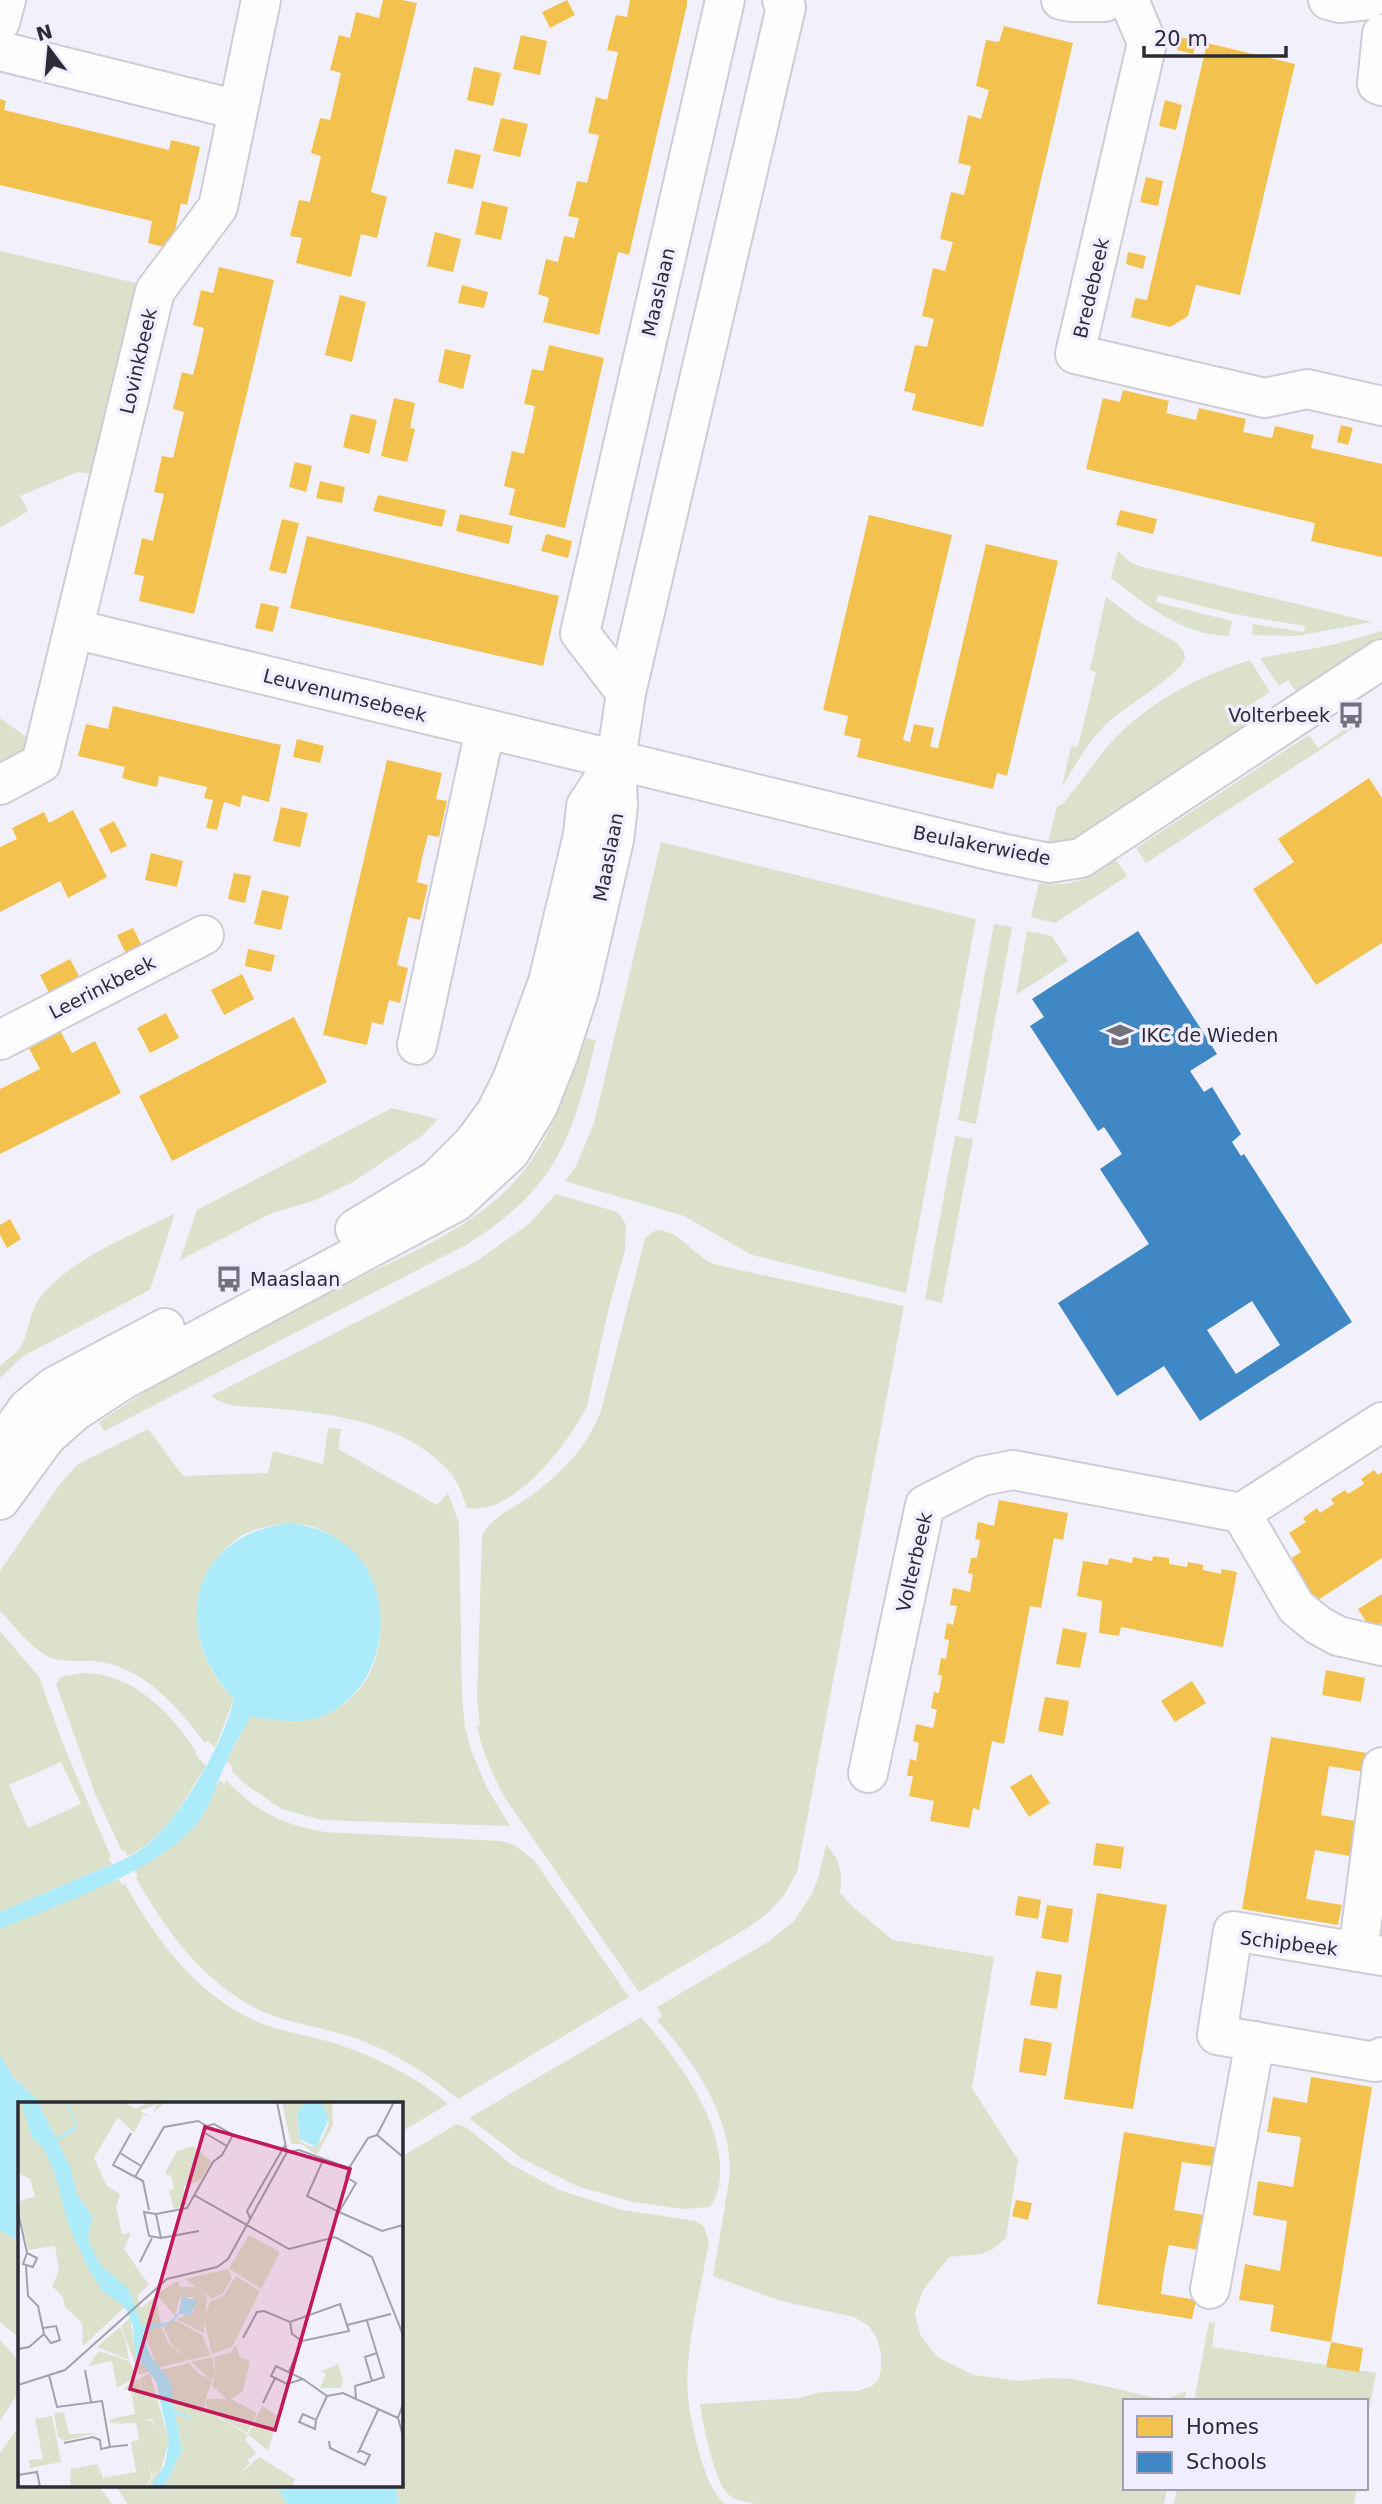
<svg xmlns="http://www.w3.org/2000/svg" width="1382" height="2504" font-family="'DejaVu Sans',sans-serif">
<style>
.green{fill:#dce1cb;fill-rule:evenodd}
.water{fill:#abebfa}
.homes{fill:#f2c14e}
.schools{fill:#3f88c5;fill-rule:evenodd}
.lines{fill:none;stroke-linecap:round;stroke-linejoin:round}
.minor-casing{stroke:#cecdd6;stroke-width:42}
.minor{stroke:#fdfdfe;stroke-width:38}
.labels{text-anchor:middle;stroke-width:7;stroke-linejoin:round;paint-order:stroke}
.street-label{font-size:19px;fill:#2d2b36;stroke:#efedff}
.poi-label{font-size:19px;fill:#2d2b36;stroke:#efedff;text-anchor:start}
.inset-road{fill:none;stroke:#a3a2ac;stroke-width:2}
.view{fill:#c2185b;fill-opacity:0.15;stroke:#c2185b;stroke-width:3.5}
.inset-edge{fill:none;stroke:#2d2b36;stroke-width:3.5}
</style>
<rect width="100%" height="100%" fill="#f2f1fb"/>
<g class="green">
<path d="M0 251 136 283 92 474 78 472 20 496 28 511 0 528Z"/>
<path d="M1118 551 1131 563 1143 567 1372 622 1296 636 1252 635 1253 624 1304 632 1305 626 1233 614 1158 595 1156 602 1232 621 1229 636C1181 635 1148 606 1111 578Z"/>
<path d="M1106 597 1138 621 1177 643 1184 652 1185 659C1177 677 1124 707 1106 724 1088 742 1075 766 1062 787L1071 746 1078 747 1096 672 1090 670Z"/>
<path d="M1382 631V638L1297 693 1288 680 1279 686 1260 658 1332 645Z"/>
<path d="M1250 660 1270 692 1241 711 1249 724 1074 838 1048 843 1057 806 1063 804C1076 788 1089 770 1102 753 1140 706 1193 678 1250 660Z"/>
<path d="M0 718 29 739 22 752 0 764Z"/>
<path d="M1349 718 1353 724 1358 722 1360 724 1146 863 1136 848 1309 735 1318 748 1341 732 1338 726Z"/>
<path d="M661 842 976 919 906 1293 752 1255 684 1216 565 1181 576 1166 594 1123Z"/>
<path d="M1116 860 1127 876 1055 923 1031 917 1039 883C1074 887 1088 879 1116 860Z"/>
<path d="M994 924 1012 927 976 1124 958 1120Z"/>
<path d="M1027 931 1052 936 1068 961 1016 995Z"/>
<path d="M586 1038 596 1040C572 1140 557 1188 466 1245L104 1431 99 1422C121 1408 143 1392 166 1379 222 1345 281 1317 340 1287 400 1257 470 1231 516 1180 550 1143 569 1084 586 1038Z"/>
<path d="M392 1108 438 1119 423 1135 353 1182 313 1201 272 1213 180 1260 197 1210Z"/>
<path d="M955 1136 973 1139 942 1303 925 1299Z"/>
<path d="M556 1194 614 1211 620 1215 626 1225 625 1250 608 1311 587 1406C569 1443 513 1517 467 1508 462 1493 456 1477 444 1466 399 1421 328 1413 268 1408 249 1406 227 1409 211 1396L477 1261 530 1223Z"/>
<path d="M175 1213 150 1290 23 1356 0 1378V1366C7 1359 19 1352 23 1343 30 1326 30 1308 43 1294 75 1256 132 1236 175 1213Z"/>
<path d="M656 1230C681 1230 693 1257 717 1265L904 1306 797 1872 785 1894 769 1912 749 1927 639 1992 503 1795C492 1772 481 1750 477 1725H480L477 1700 482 1536C490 1517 512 1509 528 1498 561 1474 586 1449 601 1411L645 1238Z"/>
<path d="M328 1428 341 1429 338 1449 437 1505 448 1493 459 1523 462 1697 465 1727 471 1750 486 1786 510 1826 322 1820 282 1809 245 1784 231 1770 233 1767 226 1761 251 1716C273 1720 298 1725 320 1717 397 1690 399 1578 334 1537 319 1527 301 1522 284 1524 267 1526 247 1530 234 1541 182 1584 188 1653 234 1699L215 1748 208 1741 205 1743C178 1708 147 1670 101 1662 83 1658 64 1665 47 1656 29 1646 15 1626 0 1611V1571L60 1484 78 1464 148 1429 183 1476 268 1473 273 1451 323 1464Z"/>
<path d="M0 1631 39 1677 63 1744 111 1857 109 1859 112 1864 0 1912ZM61 1762 81 1804 28 1828 9 1785Z"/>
<path d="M82 1673C132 1672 171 1713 196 1751L195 1754 206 1766C184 1800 166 1838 128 1856L124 1850 122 1851 96 1796 56 1684 61 1677Z"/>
<path d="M220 1780 224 1784 226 1780C257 1812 282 1825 325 1832L501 1841 514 1845 534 1860 629 1997 458 2099C423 2070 386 2047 342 2034 315 2026 285 2022 259 2010 202 1981 167 1932 136 1878L138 1877 134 1869 165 1852 200 1820Z"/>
<path d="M826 1845C840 1859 843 1873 840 1893L854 1908 893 1940 994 1957 972 2088 1018 2160 1006 2238 993 2249 981 2254 949 2257 923 2290 915 2313 920 2334 937 2357 974 2375 1020 2381 1048 2378 1073 2379 1165 2400 1186 2391 1184 2401H1125V2488H1167L1164 2504H756C747 2502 736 2501 729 2495 714 2483 703 2423 700 2404L800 2398 821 2392 857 2391 872 2386 879 2379 881 2369V2352L876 2337 869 2326 854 2317 781 2301 713 2276C717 2253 721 2229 725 2206 726 2194 730 2181 730 2168 729 2113 693 2060 657 2020L662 2016 657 2007 768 1942 794 1921 811 1895 818 1879Z"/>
<path d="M119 1879 122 1885 125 1884C157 1941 197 1996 260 2023 282 2032 308 2035 331 2042 374 2056 414 2075 448 2104L401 2132V2103H41L13 2077 0 2055V1929Z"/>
<path d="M641 2017C676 2057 729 2127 719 2184 717 2193 716 2201 709 2207L684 2209 633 2202 579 2187 521 2158 469 2118Z"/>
<path d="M457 2124 467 2128 512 2165 559 2190 622 2210 696 2221 704 2227 709 2242C702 2282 691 2324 688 2365 685 2396 692 2427 700 2456 706 2474 711 2491 725 2504H398L396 2485H401V2157Z"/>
<path d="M0 2231 19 2241V2338L0 2322Z"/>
<path d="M1209 2322 1215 2323 1212 2347 1376 2373 1366 2429V2401H1194Z"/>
<path d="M0 2340 19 2361V2392L0 2421Z"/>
<path d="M19 2426V2485H98L112 2504H0V2453Z"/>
<path d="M115 2485H277L287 2504H128Z"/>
<path d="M1177 2488H1357L1354 2504H1174Z"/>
</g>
<g class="water">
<path d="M291 1523C318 1527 342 1537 360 1559 399 1608 381 1695 320 1717 298 1725 274 1720 251 1716 244 1730 234 1743 228 1758 218 1779 212 1803 198 1822 163 1869 55 1906 0 1929V1912C30 1899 59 1887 89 1874 107 1866 127 1860 143 1848 178 1823 225 1742 234 1699 169 1630 190 1534 291 1523Z"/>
<path d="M0 2055 13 2077 41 2103H19V2241L0 2231Z"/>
<path d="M277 2485H396L398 2504H287Z"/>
</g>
<g class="homes">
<path d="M383 0H402L417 3 371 192 387 197 377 238 361 234 351 277 296 263 302 238 290 236 299 200 310 202 321 156 311 153 320 118 330 120 341 73 330 70 339 35 350 38 356 12 379 18Z"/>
<path d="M567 0 575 15 550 28 542 12Z"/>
<path d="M630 0H687V5L629 255 618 252 599 335 543 322 549 298 538 294 546 259 558 262 564 236 574 238 579 218 568 216 573 198 577 181 587 183 599 135 588 133 596 97 607 100 618 52 607 50 616 15 627 17Z"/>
<path d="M1004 26 1073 43 983 427 912 410 916 394 904 391 915 345 927 347 934 319 922 316 933 268 945 271 953 242 940 239 951 192 964 195 971 166 958 163 968 115 981 119 989 90 976 86 986 40 999 42Z"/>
<path d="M521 35 547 41 540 75 513 69Z"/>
<path d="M1180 37 1197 41 1193 54 1177 50Z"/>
<path d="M1207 43 1295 64 1240 295 1196 285 1188 316 1170 327 1131 317 1135 298 1147 300Z"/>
<path d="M474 67 501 73 493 106 467 100Z"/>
<path d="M0 99 6 101 4 110 128 140 169 150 171 140 200 147 187 205 181 203 171 249 148 243 152 221 0 185Z"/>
<path d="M1165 100 1182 105 1176 130 1159 126Z"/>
<path d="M501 118 528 124 520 157 493 151Z"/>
<path d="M455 149 481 155 473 189 447 183Z"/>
<path d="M1146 177 1163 181 1158 206 1140 202Z"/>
<path d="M482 201 508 207 501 240 475 234Z"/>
<path d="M435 232 461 239 453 272 427 266Z"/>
<path d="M1128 252 1146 256 1143 269 1126 264Z"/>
<path d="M219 267 274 280 194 614 139 601 144 576 134 574 142 538 153 541 164 494 154 492 162 456 173 458 184 412 173 409 182 372 193 375 199 351 204 328 193 325 201 290 213 293Z"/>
<path d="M462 285 488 292 484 308 458 303Z"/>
<path d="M340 295 366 302 352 362 325 355Z"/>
<path d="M549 345 604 358 565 528 509 515 515 489 504 486 512 451 524 454 535 406 524 404 532 369 543 371Z"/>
<path d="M445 349 471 355 463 389 438 382Z"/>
<path d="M1123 390 1169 401 1166 413 1196 420 1199 408 1246 419 1243 432 1272 438 1275 426 1314 435 1311 448 1382 464V557L1311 541 1315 523 1086 469 1103 398 1120 402Z"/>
<path d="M394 398 415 403 410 428 415 429 407 462 381 456Z"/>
<path d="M351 414 377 420 369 454 343 447Z"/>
<path d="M1341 425 1353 428 1348 445 1337 442Z"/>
<path d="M295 462 312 466 306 492 289 487Z"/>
<path d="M320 481 345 487 342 503 316 498Z"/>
<path d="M378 495 446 510 442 527 373 511Z"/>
<path d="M1120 510 1157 519 1153 534 1116 525Z"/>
<path d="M460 514 513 526 509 544 456 531Z"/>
<path d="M869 515 952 535 903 740 910 742 914 724 934 728 930 747 938 748 986 544 1058 561 1007 776 997 773 993 789 857 757 861 739 844 735 848 716 823 710Z"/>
<path d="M282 519 299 523 286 574 269 570Z"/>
<path d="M546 534 572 541 568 558 541 551Z"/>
<path d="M307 536 559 596 543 666 290 608Z"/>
<path d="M261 603 279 607 273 632 255 628Z"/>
<path d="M113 706 281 745 269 802 242 795 240 807 224 802 217 830 206 828 213 800 204 798 207 787 159 776 157 787 140 783 122 778 125 767 78 756 86 724 108 729Z"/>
<path d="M297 739 324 746 320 763 293 757Z"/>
<path d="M387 760 442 773 436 799 447 801 439 837 428 835 422 858 417 882 428 885 420 920 408 917 403 940 397 965 408 968 400 1003 389 1000 383 1025 372 1022 367 1045 323 1035Z"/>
<path d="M1369 778 1382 798V943L1316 985 1253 889 1294 862 1278 839Z"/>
<path d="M281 807 308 813 300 847 273 841Z"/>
<path d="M73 810 107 877 68 898 60 881 0 912V847L17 839 12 828 44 812 49 823Z"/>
<path d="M114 821 127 846 111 853 99 829Z"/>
<path d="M151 853 183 861 177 887 145 880Z"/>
<path d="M234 873 251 876 245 903 228 899Z"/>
<path d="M262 890 289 896 281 930 254 924Z"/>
<path d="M133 928 145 952 129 960 117 935Z"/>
<path d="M248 949 275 955 271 972 245 966Z"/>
<path d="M70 959 83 984 52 999 40 975Z"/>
<path d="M242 974 254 999 224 1015 211 990Z"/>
<path d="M166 1013 179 1038 150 1053 137 1028Z"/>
<path d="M294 1017 327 1082 172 1161 139 1096Z"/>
<path d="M57 1025 72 1053 95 1041 121 1093 0 1154V1089L40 1069 25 1041Z"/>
<path d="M10 1219 21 1239 7 1248 0 1235V1225Z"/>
<path d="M1374 1470 1378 1475 1382 1472V1558L1312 1604 1285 1562 1301 1552 1289 1533 1306 1522 1303 1518 1317 1508 1320 1513 1334 1504 1331 1499 1345 1490 1348 1494 1364 1484 1361 1479Z"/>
<path d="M999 1500 1068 1513 1063 1540 1054 1538 1041 1608 1030 1606 1004 1744 992 1741 979 1810 973 1808 969 1828 930 1821 934 1801 909 1796 913 1776H907L910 1759 916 1761 919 1743 913 1741 916 1724 933 1728 937 1710 931 1708 934 1692 939 1693 942 1675H938L941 1658 946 1659 949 1640 944 1639 947 1623 953 1625 957 1606 950 1605 953 1588 970 1592 973 1574 968 1573 971 1558H977L980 1540 975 1539 978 1522 994 1526Z"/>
<path d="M1153 1556 1169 1558V1564L1187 1567 1188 1562 1203 1565V1570L1221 1574 1222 1569 1237 1572 1223 1647 1121 1627 1119 1636 1099 1633 1102 1601 1077 1596 1083 1561 1108 1565 1109 1558 1132 1563 1133 1557 1152 1561Z"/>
<path d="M1382 1594V1623L1371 1629 1358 1609Z"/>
<path d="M1063 1628 1087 1633 1080 1668 1056 1664Z"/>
<path d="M1326 1670 1365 1678 1361 1702 1322 1695Z"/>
<path d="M1192 1681 1206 1703 1175 1722 1161 1701Z"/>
<path d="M1045 1697 1069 1701 1063 1736 1038 1731Z"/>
<path d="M1271 1737 1367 1753 1364 1772 1329 1766 1321 1815 1355 1821 1350 1856 1315 1850 1306 1899 1342 1905 1338 1925 1242 1909Z"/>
<path d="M1031 1774 1050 1803 1029 1817 1010 1787Z"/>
<path d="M1096 1843 1124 1847 1121 1869 1093 1865Z"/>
<path d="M1097 1893 1167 1905 1133 2109 1064 2099Z"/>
<path d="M1018 1896 1041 1900 1038 1919 1015 1915Z"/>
<path d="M1047 1905 1073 1909 1068 1943 1041 1938Z"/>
<path d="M1036 1971 1062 1975 1057 2009 1030 2005Z"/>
<path d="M1024 2038 1052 2043 1046 2076 1019 2072Z"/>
<path d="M1311 2077 1372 2087 1331 2342 1270 2331 1274 2305 1239 2300 1245 2264 1280 2271 1287 2221 1253 2215 1258 2181 1293 2187 1301 2137 1267 2132 1273 2097 1307 2103Z"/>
<path d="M1124 2132 1220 2148 1218 2167 1182 2162 1174 2210 1210 2216 1204 2251 1169 2245 1164 2270 1161 2294 1196 2300 1192 2319 1097 2304Z"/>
<path d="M1016 2200 1032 2203 1028 2220 1012 2216Z"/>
<path d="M1331 2342 1363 2348 1359 2372 1326 2367Z"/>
</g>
<path class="schools" d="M1138 931 1217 1054 1190 1071 1204 1092 1212 1087 1241 1134 1232 1142 1241 1156 1244 1154 1352 1322 1200 1421 1164 1366 1117 1396 1058 1303 1149 1244 1100 1169 1122 1154 1104 1127 1098 1131 1030 1026 1044 1017 1032 999ZM1252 1301 1280 1345 1236 1374 1207 1330Z"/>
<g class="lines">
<g class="minor-casing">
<g id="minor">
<path d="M1061 0 1071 2H1105L1108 0"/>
<path d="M1129 0 1147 43 1075 354 1265 398 1307 389 1382 406"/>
<path d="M1328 0 1340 3 1368 0"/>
<path d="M0 22 6 0"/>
<path d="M1382 34 1377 84 1382 86"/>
<path d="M0 51 238 110"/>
<path d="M74 629 1001 853 1049 863 1081 858 1382 659"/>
<path d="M626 693 580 633 725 0"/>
<path d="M0 785 41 763 155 291 218 207 261 0"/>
<path d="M0 1040 204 935"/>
<path d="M417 1045 485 730"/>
<path d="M355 1229 436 1180 474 1142 496 1112 512 1080 548 982 583 835 586 806 616 760"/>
<path d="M0 1448 27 1409 55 1386 165 1328"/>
<path d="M0 1500 46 1437 74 1412 123 1380 456 1202 510 1152 538 1106 559 1053 579 991 614 840 618 806 616 760 626 693 786 7 782 0"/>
<path d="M1241 1513 1296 1607 1318 1625 1338 1636 1382 1646"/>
<path d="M868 1773 925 1505 982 1476 1013 1470 1241 1513 1382 1422"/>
<path d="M1358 1952 1382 1767"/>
<path d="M1382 1956 1233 1931 1217 2035 1375 2062 1382 2057"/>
<path d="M1210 2289 1255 2041"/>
</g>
</g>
<use href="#minor" class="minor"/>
</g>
<defs>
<g id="bus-bare" transform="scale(2.1)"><path d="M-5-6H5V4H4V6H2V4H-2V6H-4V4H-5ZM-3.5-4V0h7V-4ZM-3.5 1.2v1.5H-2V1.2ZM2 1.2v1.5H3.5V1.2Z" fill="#72707b" stroke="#efedff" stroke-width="2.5" paint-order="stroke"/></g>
<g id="school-bare" transform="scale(2.1)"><path d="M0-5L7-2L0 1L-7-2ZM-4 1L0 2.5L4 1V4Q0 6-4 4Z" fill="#72707b" stroke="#efedff" stroke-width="2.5" paint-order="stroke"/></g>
</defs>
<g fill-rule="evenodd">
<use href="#bus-bare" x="1351" y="715"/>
<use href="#school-bare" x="1120" y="1035"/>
<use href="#bus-bare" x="229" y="1279"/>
</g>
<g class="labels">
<g class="street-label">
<text transform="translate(1091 288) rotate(-77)" y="7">Bredebeek</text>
<text transform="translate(658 292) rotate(-77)" y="7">Maaslaan</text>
<text transform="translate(138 361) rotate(-77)" y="7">Lovinkbeek</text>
<text transform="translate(345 695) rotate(14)" y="7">Leuvenumsebeek</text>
<text transform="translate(982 845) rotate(11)" y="7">Beulakerwiede</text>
<text transform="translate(608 857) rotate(-79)" y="7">Maaslaan</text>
<text transform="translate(102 987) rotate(-27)" y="7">Leerinkbeek</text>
<text transform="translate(914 1562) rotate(-77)" y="7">Volterbeek</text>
<text transform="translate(1289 1943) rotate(7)" y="7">Schipbeek</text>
</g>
<g class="poi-label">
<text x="1330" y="722" text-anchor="end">Volterbeek</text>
<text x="1141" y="1042">IKC de Wieden</text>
<text x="250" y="1286">Maaslaan</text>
</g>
</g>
<g transform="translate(18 2102)">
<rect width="385" height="385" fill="#f2f1fb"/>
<path d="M0 0H106L118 7 130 0H148L135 11 139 2 122 9 132 15 125 13 116 31 100 15 76 56 89 84 102 92 98 105 104 132 113 131 106 147 131 183 119 194 123 206 138 194 143 223 124 224 114 198 65 244 64 221 47 205 45 195 34 184 41 169 37 144 10 148 0 100 17 94 12 77 0 71ZM264 0H288L279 11 280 27 283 40 294 45 304 38 311 21 303 0H314L315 23 299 53 283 42H273ZM175 44 193 59 183 78 166 84 168 103 156 107 151 88 156 86 153 74 147 71 159 49ZM231 133 262 150 243 187 211 166ZM210 167 214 176 205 191 194 197 167 177ZM218 174 242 189 214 245 194 252 186 217 192 200 206 193ZM160 179 162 185H180L189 195 186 231 158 217 176 210 175 195H162L157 214 138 192ZM112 216 119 257 132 269 121 273 103 224ZM157 218 184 233 193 253 172 258 154 243 145 224ZM102 225 107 236 111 258 79 245ZM143 225 151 242 171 258 140 266 125 230ZM218 243 222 255 232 259 225 289 213 297 239 311 229 331 189 308 188 297H209L194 284 197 276 193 277 194 280 188 295 187 307 230 333 227 338 239 352 229 358 232 361 219 375 241 355 277 377 274 385H146L164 348 157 312 171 314 156 308 153 280 142 268 171 261 180 271 192 277 173 260 194 255 198 274 196 255 213 250ZM81 249 111 259 119 274 99 286 94 259 70 264ZM320 262 325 278 323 286H302L308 273 304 269ZM132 271 151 339 140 378 129 385 143 363 134 375 130 361 133 376 128 385H52L53 367 79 362 81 379 80 362 85 376 118 370 113 340 121 338 118 321 93 322 125 317 135 320 139 330 121 277ZM120 277 135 317 92 321V317L117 312 113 289 105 287ZM244 304 260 314 250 349 230 332ZM46 310 51 332 79 331 46 339 40 335 36 312ZM34 314 43 360 12 366 11 358 25 357 17 317Z" fill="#dce1cb"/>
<path d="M4 0H20L38 36 58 24 47 0 51 3 60 26 39 39 53 66 59 93 74 113 70 138 83 164 111 187 124 224 151 220 161 210 164 194 178 199 173 213 162 212 152 222 125 230 132 253 153 280 156 308 171 314 173 317 157 312 164 348 146 385H133L147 362 151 339 138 279 117 252 115 224 107 205 85 189 69 164 50 121 37 72 26 47 13 34ZM288 0H303L311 17 298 45 282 37 279 11Z" fill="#abebfa"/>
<path class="inset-road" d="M113 31 95 63 125 79 131 108M359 33 376 0M269 50 281 48 331 66 350 36 359 33 385 55M102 51 123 64M305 58 289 94 321 110M331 66 328 75 338 81 321 110 364 129 385 123M117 75 146 25 180 19 189 24M176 93 271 147 317 135 354 155 385 233M0 109 9 151 5 162 15 165 19 156 9 151M138 112 169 106 195 60 204 53 209 44 215 33 196 22 189 24 185 30 209 44M232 116 229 109 267 43M143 136 131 134 126 110 138 112 143 136 181 129M122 160 134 136M8 164 10 194 20 204 26 232 33 241 42 238 38 224 25 226M349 219 366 275 354 279 347 255 359 251M272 220 274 232 284 239M225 236 239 210 246 209 272 220 322 202 329 223 373 212M284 239 331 229 329 223M0 247 11 245 26 232M67 268 73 300M271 270 284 239M31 273 39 305 84 299 92 345 110 343M285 277 269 282 253 274 258 264 285 277 309 294 325 291 380 316M0 283 47 268 149 177 199 165 210 157 269 50 259 0M338 297 337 284 354 279M245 301 257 276M385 302 380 316 385 334M298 318 297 327 281 320 285 312 298 318 309 294M311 339 312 346 347 363 352 353 341 348M46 341 75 335 82 338 83 347 92 345M340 351 360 308M0 373 19 370 22 385"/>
<path class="view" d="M187 25 332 67 257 328 112 287Z"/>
<rect width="385" height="385" class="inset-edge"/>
</g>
<rect x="1123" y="2399" width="245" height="91" fill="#efedff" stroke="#a19faf" stroke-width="2"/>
<rect x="1137" y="2416" width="35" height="21" fill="#f2c14e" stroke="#a19faf" stroke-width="2"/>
<text x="1186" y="2434" font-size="21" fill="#2d2b36">Homes</text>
<rect x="1137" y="2452" width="35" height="21" fill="#3f88c5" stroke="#a19faf" stroke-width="2"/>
<text x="1186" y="2469" font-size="21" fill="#2d2b36">Schools</text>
<g transform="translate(49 49) rotate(344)" stroke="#efedff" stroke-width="5" paint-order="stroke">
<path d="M0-5L12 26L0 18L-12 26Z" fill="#2d2b36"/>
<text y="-10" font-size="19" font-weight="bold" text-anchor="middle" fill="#2d2b36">N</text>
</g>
<path d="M1144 46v10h142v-10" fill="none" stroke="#2d2b36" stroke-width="3.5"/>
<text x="1154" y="46" font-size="21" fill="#2d2b36" stroke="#efedff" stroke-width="5" paint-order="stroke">20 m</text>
</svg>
